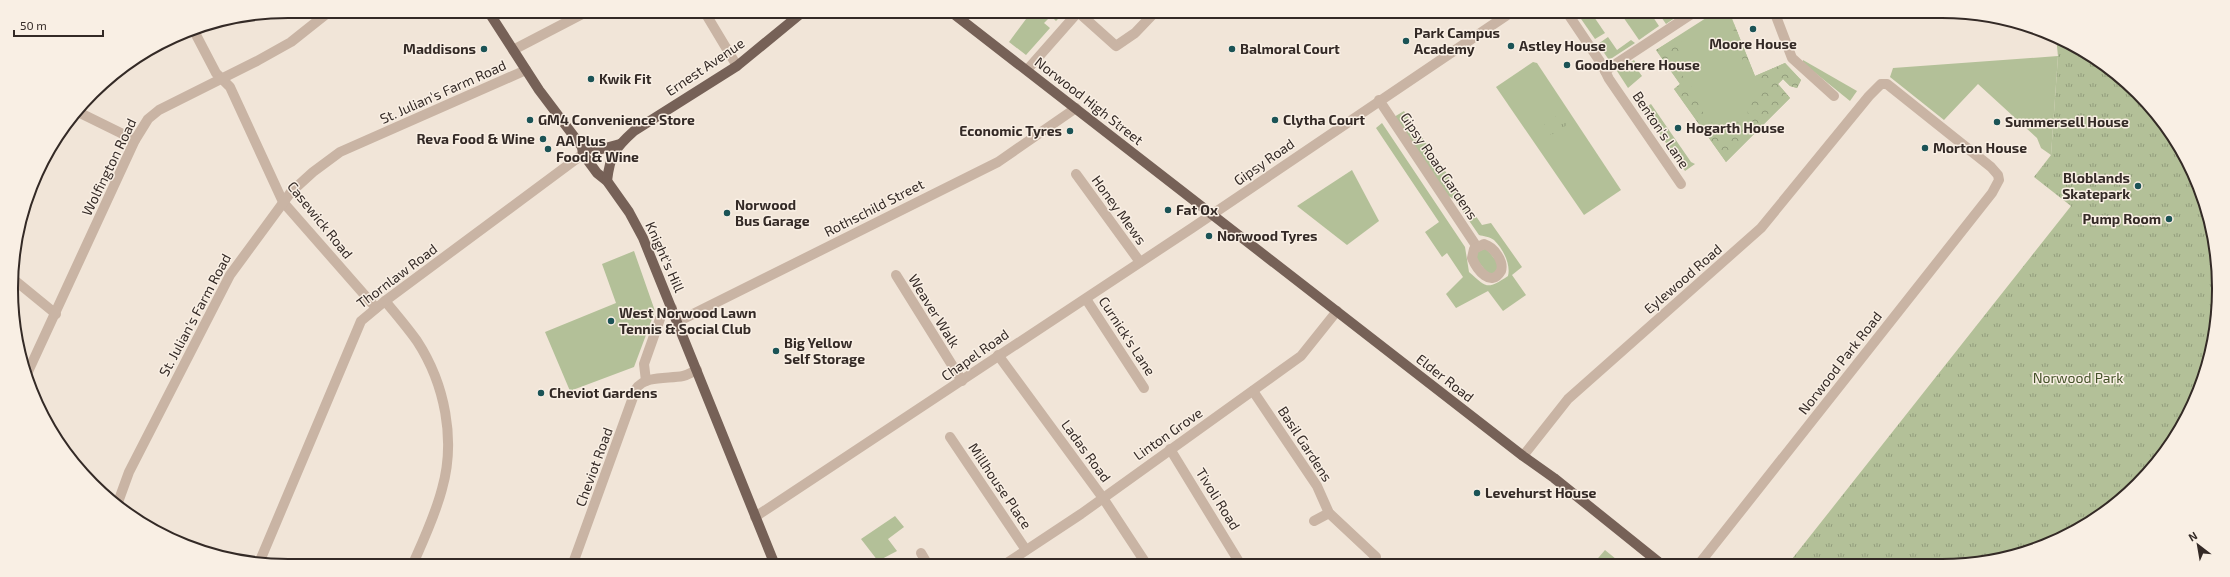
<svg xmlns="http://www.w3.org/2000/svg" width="2230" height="577" font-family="'Exo 2',sans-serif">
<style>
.grass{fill:#b3c098}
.forest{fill:url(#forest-crowns)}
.park{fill:url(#park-tufts)}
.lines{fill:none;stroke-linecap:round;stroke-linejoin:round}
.minor{stroke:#c9b4a4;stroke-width:10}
.major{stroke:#766157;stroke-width:10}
.poi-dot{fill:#1b5356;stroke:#f9efe4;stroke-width:1.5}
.labels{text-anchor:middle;stroke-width:3;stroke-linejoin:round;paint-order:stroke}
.poi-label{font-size:14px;font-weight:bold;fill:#342a26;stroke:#f9efe4;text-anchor:start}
.street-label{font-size:14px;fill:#342a26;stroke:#f9efe4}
.park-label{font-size:14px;fill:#445229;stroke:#f9efe4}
.rim{fill:none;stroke:#342a26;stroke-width:2}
</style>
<defs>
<pattern id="forest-crowns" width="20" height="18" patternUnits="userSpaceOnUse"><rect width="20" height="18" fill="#b3c098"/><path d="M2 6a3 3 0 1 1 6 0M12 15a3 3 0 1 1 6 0" fill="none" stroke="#929c7c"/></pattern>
<pattern id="park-tufts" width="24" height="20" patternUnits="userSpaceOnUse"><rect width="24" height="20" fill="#b3c098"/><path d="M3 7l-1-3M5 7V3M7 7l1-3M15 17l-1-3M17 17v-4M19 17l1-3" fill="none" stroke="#929c7c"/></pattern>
</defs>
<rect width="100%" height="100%" fill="#f1e5d8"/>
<g class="grass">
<path d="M1032 11H1052L1060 17 1056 21 1051 16 1044 23 1050 28 1026 55 1009 42Z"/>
<path d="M1587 11H1590L1605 33 1595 39 1579 16Z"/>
<path d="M1619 11H1649L1659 26 1639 40Z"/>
<path d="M1657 11H1660L1666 19 1677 11H1685L1666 24Z"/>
<path d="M1717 11H1729L1755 76 1785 63 1801 80 1797 88 1790 86 1783 79 1778 84 1790 98 1726 162 1674 89 1680 84 1656 50Z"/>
<path d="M1608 37 1617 50 1631 40 1635 43 1609 60 1598 44Z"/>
<path d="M2058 56 2051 155 2041 148 2037 138 1978 84 1944 120 1890 77 1893 68Z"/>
<path d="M1634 60 1636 63 1634 65 1642 76 1628 88 1617 71Z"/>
<path d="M1803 60 1857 91 1850 101 1803 63Z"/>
<path d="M1533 62 1537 63 1621 190 1584 215 1496 87Z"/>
<path d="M1651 104 1691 162 1695 164 1685 171 1643 109Z"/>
<path d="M1404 111 1482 225 1491 223 1522 267 1512 275 1526 295 1503 311 1488 291 1456 308 1446 294 1463 277 1447 253 1442 257 1425 232 1439 222 1376 128 1382 123 1465 247 1469 272C1487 288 1487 290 1508 276 1511 264 1503 249 1494 240 1490 237 1483 236 1479 235L1454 199 1448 196 1394 117Z"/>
<path d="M1352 170 1379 221 1347 245 1297 206Z"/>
<path d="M1486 248 1498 263V271L1489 275 1477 260 1476 253Z"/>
<path d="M634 251 655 311 634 367 570 391 545 332 616 303 602 264Z"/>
<path d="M895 516 904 527 888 539 897 551 878 561 861 539Z"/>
<path d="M1605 550 1622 564H1593Z"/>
</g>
<path class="forest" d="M1734 24 1755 76 1785 63 1801 80 1797 88 1790 86 1783 79 1778 84 1790 98 1726 162 1674 89 1680 84 1656 50 1677 37 1683 44 1678 57 1681 74 1690 84 1706 119 1716 125 1721 135 1726 130H1734L1738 121 1748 115 1747 106 1763 90 1758 83 1752 80 1745 68 1741 54 1733 45Z"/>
<g class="park">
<path d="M2056 37 2095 58 2138 92 2172 134 2198 182 2214 234 2219 288 2214 342 2182 427 2125 497 2048 545 1977 564H1788L2071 206 2034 177 2051 155 2058 56Z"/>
<path d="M1560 114 1567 125 1551 135 1544 124Z"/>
</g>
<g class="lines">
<g class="minor">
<path d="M704 11 737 66"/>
<path d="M1566 11 1601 63 1609 79 1681 184"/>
<path d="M1774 11 1792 58 1834 96"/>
<path d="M1078 12 1116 46 1135 33 1156 11"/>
<path d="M193 29 216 73 230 87 283 202 376 308"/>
<path d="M513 50 588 11"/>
<path d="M1027 70 1079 11"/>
<path d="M1605 71 1696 11"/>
<path d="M1379 100 1477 247"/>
<path d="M76 111 135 140"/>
<path d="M1076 174 1140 262"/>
<path d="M1484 244C1494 247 1504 261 1501 271 1491 288 1477 270 1472 258L1474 249Z"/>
<path d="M896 275 962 381"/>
<path d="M12 278 56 314"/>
<path d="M1086 299 1144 388"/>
<path d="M385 301C396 314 407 327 417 341 445 384 456 440 442 489 435 516 423 541 412 566"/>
<path d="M677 322 998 162 1076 108"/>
<path d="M998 355 1103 498 1147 565"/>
<path d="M26 376 135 140 148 119 159 110 257 61 291 42 330 11"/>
<path d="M646 381 644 364 661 316 672 308"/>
<path d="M1253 391 1317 486 1329 513 1376 557"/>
<path d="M950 437 1026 550"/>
<path d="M1170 449 1241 565"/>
<path d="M1523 456 1568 399 1761 228 1869 96 1881 84H1887L1991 167 1998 175 1999 180 1992 193 1699 564"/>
<path d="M117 505 129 472 230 275 291 192 313 172 340 152 526 70"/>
<path d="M755 517 1192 228 1513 11"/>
<path d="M1314 521 1329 513"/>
<path d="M921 553 928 565"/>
<path d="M259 563 361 321 385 301 583 154"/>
<path d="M1004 565 1081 514 1301 356 1337 311"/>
<path d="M572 566 636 389C645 375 668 379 683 376 688 375 692 372 697 370"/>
</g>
<g class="major">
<path d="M488 11 539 90 582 147 583 154 597 173 607 181 629 212 643 238 775 565"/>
<path d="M950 11 1523 456 1554 478 1661 564"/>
<path d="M582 147 598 150 620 144"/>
<path d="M607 181C610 155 615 148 634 131L737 66 804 11"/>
</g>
</g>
<g class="poi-dot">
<circle cx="1753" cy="29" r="4"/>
<circle cx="1406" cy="41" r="4"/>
<circle cx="1511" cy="46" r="4"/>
<circle cx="484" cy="49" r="4"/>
<circle cx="1232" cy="49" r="4"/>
<circle cx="1567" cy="65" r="4"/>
<circle cx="591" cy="79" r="4"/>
<circle cx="530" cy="120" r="4"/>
<circle cx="1275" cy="120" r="4"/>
<circle cx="1997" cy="122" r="4"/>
<circle cx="1678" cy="128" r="4"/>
<circle cx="1070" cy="131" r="4"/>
<circle cx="543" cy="139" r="4"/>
<circle cx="1925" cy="148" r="4"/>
<circle cx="548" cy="149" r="4"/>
<circle cx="2138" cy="186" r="4"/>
<circle cx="1168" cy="210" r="4"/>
<circle cx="727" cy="213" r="4"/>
<circle cx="2169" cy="219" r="4"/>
<circle cx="1209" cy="236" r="4"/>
<circle cx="611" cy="321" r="4"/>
<circle cx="776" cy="351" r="4"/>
<circle cx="541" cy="393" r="4"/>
<circle cx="1477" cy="493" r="4"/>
</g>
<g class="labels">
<g class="poi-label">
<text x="1414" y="38">Park Campus<tspan x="1414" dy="16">Academy</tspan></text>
<text x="1753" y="49" text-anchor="middle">Moore House</text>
<text x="1519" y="51">Astley House</text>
<text x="476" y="54" text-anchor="end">Maddisons</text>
<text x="1240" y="54">Balmoral Court</text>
<text x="1575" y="70">Goodbehere House</text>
<text x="599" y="84">Kwik Fit</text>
<text x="538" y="125">GM4 Convenience Store</text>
<text x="1283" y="125">Clytha Court</text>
<text x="2005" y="127">Summersell House</text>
<text x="1686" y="133">Hogarth House</text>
<text x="1062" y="136" text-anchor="end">Economic Tyres</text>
<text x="535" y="144" text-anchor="end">Reva Food &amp; Wine</text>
<text x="556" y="146">AA Plus<tspan x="556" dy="16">Food &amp; Wine</tspan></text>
<text x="1933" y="153">Morton House</text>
<text x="2130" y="183" text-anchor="end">Bloblands<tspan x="2130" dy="16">Skatepark</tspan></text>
<text x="735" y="210">Norwood<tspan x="735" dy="16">Bus Garage</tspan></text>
<text x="1176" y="215">Fat Ox</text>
<text x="2161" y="224" text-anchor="end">Pump Room</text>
<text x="1217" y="241">Norwood Tyres</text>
<text x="619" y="318">West Norwood Lawn<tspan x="619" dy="16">Tennis &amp; Social Club</tspan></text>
<text x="784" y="348">Big Yellow<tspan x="784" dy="16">Self Storage</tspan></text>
<text x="549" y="398">Cheviot Gardens</text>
<text x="1485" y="498">Levehurst House</text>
</g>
<g class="street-label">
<text transform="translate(705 67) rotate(-34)" y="5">Ernest Avenue</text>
<text transform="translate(443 92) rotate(-24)" y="5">St. Julian's Farm Road</text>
<text transform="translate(1089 101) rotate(38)" y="5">Norwood High Street</text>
<text transform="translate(1661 130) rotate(56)" y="5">Benton's Lane</text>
<text transform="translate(1264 162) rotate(-35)" y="5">Gipsy Road</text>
<text transform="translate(1439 166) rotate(56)" y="5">Gipsy Road Gardens</text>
<text transform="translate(109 167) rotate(-64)" y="5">Wolfington Road</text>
<text transform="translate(874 208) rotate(-27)" y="5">Rothschild Street</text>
<text transform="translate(1119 210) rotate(54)" y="5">Honey Mews</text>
<text transform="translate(320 220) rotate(51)" y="5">Casewick Road</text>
<text transform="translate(665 257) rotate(66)" y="5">Knight's Hill</text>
<text transform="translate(397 276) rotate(-37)" y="5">Thornlaw Road</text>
<text transform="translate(1683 279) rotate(-41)" y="5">Eylewood Road</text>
<text transform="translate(934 311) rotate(58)" y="5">Weaver Walk</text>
<text transform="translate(195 315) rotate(-62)" y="5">St. Julian's Farm Road</text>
<text transform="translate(1127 336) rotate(57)" y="5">Curnick's Lane</text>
<text transform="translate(975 355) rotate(-35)" y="5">Chapel Road</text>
<text transform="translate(1840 363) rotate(-52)" y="5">Norwood Park Road</text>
<text transform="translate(1445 378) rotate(38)" y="5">Elder Road</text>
<text transform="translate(1168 434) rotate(-35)" y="5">Linton Grove</text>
<text transform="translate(1305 444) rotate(57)" y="5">Basil Gardens</text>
<text transform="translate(1086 451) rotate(54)" y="5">Ladas Road</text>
<text transform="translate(594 467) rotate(-70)" y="5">Cheviot Road</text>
<text transform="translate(1000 486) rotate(56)" y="5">Millhouse Place</text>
<text transform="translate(1218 499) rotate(58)" y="5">Tivoli Road</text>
</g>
<g class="park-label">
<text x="2078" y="383">Norwood Park</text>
</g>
</g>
<path d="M0 0H2230V577H0ZM288 18H1942A270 270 0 0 1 2212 288V289A270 270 0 0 1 1942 559H288A270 270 0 0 1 18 289V288A270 270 0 0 1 288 18Z" fill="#f9efe4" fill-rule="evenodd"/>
<path class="rim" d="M288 18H1942A270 270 0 0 1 2212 288V289A270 270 0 0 1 1942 559H288A270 270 0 0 1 18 289V288A270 270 0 0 1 288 18Z"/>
<g transform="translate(2198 545) rotate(329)" stroke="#f9efe4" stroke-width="3" paint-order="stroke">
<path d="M0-3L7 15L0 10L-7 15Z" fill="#342a26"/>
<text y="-6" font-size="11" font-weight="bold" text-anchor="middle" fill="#342a26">N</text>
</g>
<path d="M14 30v6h89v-6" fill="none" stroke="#342a26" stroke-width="2"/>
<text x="20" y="30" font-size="12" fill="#342a26" stroke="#f9efe4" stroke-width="3" paint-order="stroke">50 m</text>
</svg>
